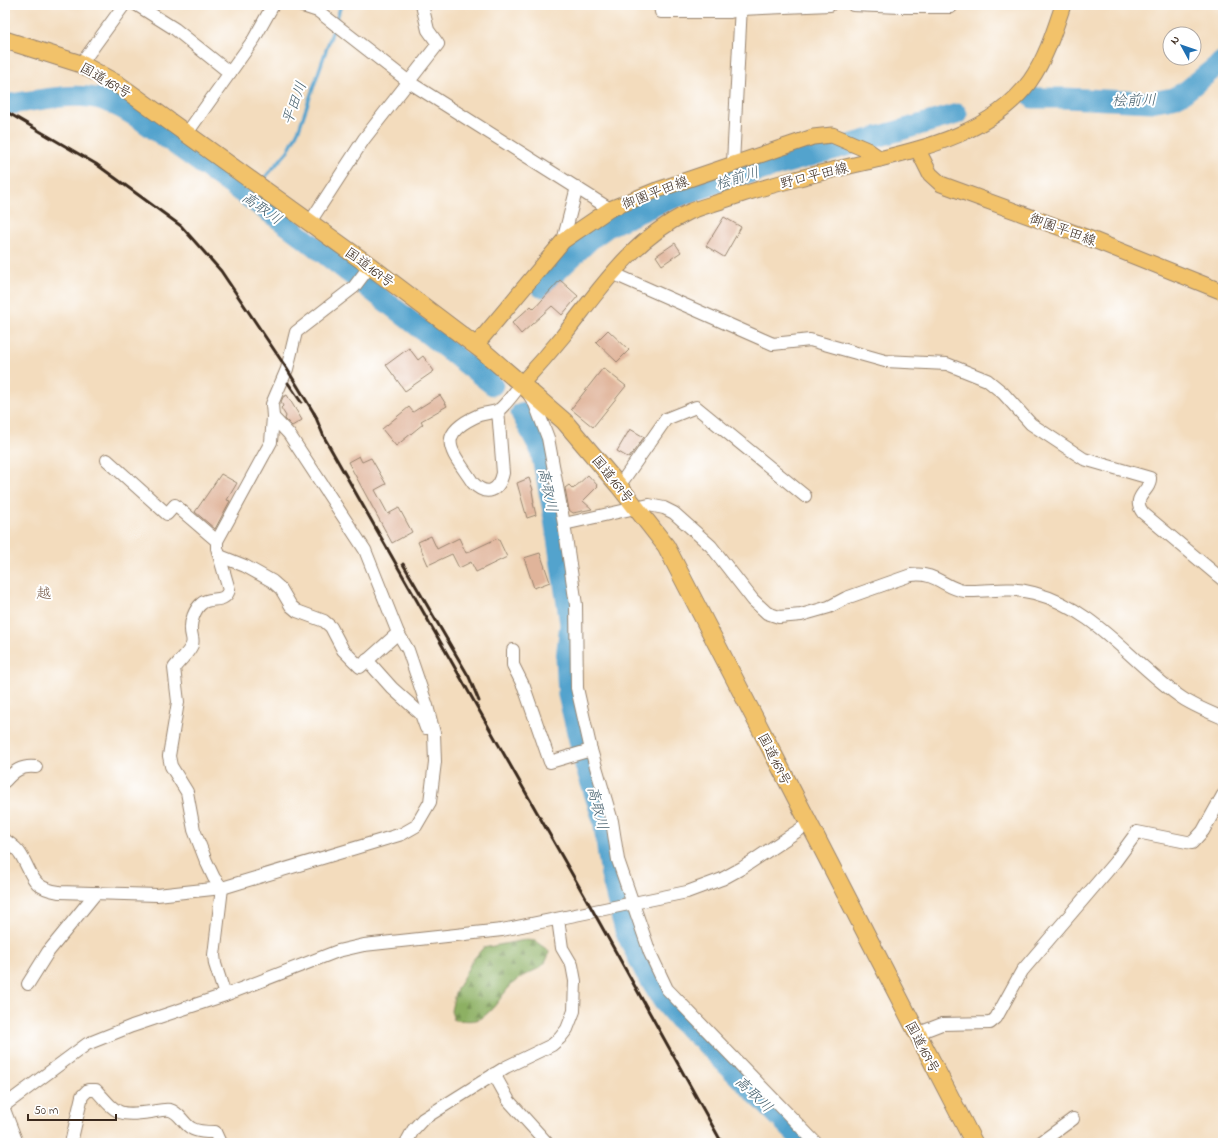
<svg xmlns="http://www.w3.org/2000/svg" width="1228" height="1148" font-family="'Indie Flower','Klee One',sans-serif">
<style>
.forest{fill:url(#forest-firs);stroke:#646d41}
.lines{fill:none;stroke-linecap:round;stroke-linejoin:round}
.stream{stroke:#53a3cd;stroke-width:3.5}
.river{stroke:#53a3cd;stroke-width:21}
.building{fill:#e0b49a}
.minor-casing{stroke:#97836e;stroke-width:14}
.major-casing{stroke:#97836e;stroke-width:17}
.highway-casing{stroke:#97836e;stroke-width:19}
.minor{stroke:#fff;stroke-width:12}
.major{stroke:#f2c26a;stroke-width:15}
.highway{stroke:#f2c26a;stroke-width:17}
.rail{stroke:#3b2a1e;stroke-width:3}
.labels{text-anchor:middle;stroke-width:4;stroke-linejoin:round;paint-order:stroke}
.street-label{font-size:14px;fill:#3b2a1e;stroke:#fff}
.water-label{font-size:15px;font-style:italic;fill:#46606d;stroke:#fff}
.neighbourhood-label{font-size:15px;fill:#755a49;stroke:#fff}
</style>
<defs>
<pattern id="forest-firs" width="22" height="20" patternUnits="userSpaceOnUse"><rect width="22" height="20" fill="#8db064"/><path d="M5 1l3.5 6h-7zM16 11l3.5 6h-7z" fill="#748f52"/></pattern>
</defs>
<rect width="100%" height="100%" fill="#fff"/>
<filter id="ink" filterUnits="userSpaceOnUse"><feTurbulence type="fractalNoise" baseFrequency=".025" numOctaves="2"/><feDisplacementMap in="SourceGraphic" scale="8" xChannelSelector="R" yChannelSelector="G"/><feConvolveMatrix kernelMatrix="1 2 1 2 8 2 1 2 1" color-interpolation-filters="sRGB"/></filter>
<filter id="wash" filterUnits="userSpaceOnUse"><feTurbulence type="fractalNoise" baseFrequency=".012" numOctaves="4" result="noise"/><feDisplacementMap in="SourceGraphic" scale="16" xChannelSelector="R" yChannelSelector="G"/><feGaussianBlur stdDeviation="0.9" result="paint"/><feColorMatrix in="noise" values="0 0 0 0 0 0 0 0 0 0 0 0 0 0 0 0 0 1.4 0 .05"/><feComposite in="paint" operator="in"/></filter>
<g filter="url(#wash)">
<rect width="100%" height="100%" fill="#f3dcbd"/>
<path class="forest" d="M525 940 535 941 549 951C547 971 531 969 517 980 503 990 495 1012 479 1019 473 1022 461 1020 454 1020L451 1011 455 993 472 961 483 948Z"/>
<g class="lines">
<g class="stream">
<path d="M336 21 341 5"/>
<path d="M261 182 288 151 299 129 334 27"/>
<path d="M247 197 255 188"/>
</g>
<g class="river">
<path d="M1033 98H1064L1151 102 1173 98 1185 92 1223 61"/>
<path d="M5 105C36 101 72 91 103 100 117 105 129 112 141 120L295 231 493 385"/>
<path d="M541 287 591 239 609 226 661 203 717 183 957 114"/>
<path d="M521 413 540 449 552 506 570 624 566 658 568 695 585 765 603 820 611 876 625 931 645 972 663 1001 679 1020 705 1043 805 1143"/>
</g>
</g>
<g id="blocks">
<g class="building">
<path d="M724 217 741 227 724 257 706 246Z"/>
<path d="M675 243 681 252 662 265 656 256Z"/>
<path d="M560 280 578 296 562 315 552 306 521 334 512 323 531 306 534 309Z"/>
<path d="M608 330 629 350 617 362 596 342Z"/>
<path d="M409 348 418 360 423 356 434 371 405 391 386 365Z"/>
<path d="M603 368 626 386 593 427 571 409Z"/>
<path d="M287 395 302 420 292 426 285 419 286 416 281 408 283 406 281 402 283 397Z"/>
<path d="M440 395 447 406 421 421 423 424 396 446 382 429 409 407 413 412Z"/>
<path d="M630 429 644 437 629 458 617 451Z"/>
<path d="M359 456 362 462 371 458 386 484 375 490 388 514 399 508 412 532 392 543 348 462Z"/>
<path d="M221 474 237 483 227 500 230 501 215 529 195 512Z"/>
<path d="M588 475 598 486 583 501 592 509 573 513 569 510 565 488 569 485 573 489Z"/>
<path d="M529 478 533 490 532 491 534 503H533L536 515 527 518 517 483Z"/>
<path d="M431 536 437 549 459 538 466 553 498 538 507 557 476 572 471 562 459 568 452 554 428 565 418 542Z"/>
<path d="M540 553 550 582 534 588 524 558Z"/>
</g>
</g>
</g>
<g filter="url(#ink)">
<use href="#blocks" fill-opacity="0" stroke="#97836e" stroke-width="1"/>
<g class="lines">
<g class="minor-casing">
<g id="minor">
<path d="M137 5 175 29 230 73"/>
<path d="M300 5 318 11 409 82 610 209"/>
<path d="M660 5 661 12H730L741 9 830 5"/>
<path d="M853 5 901 7H951V5"/>
<path d="M81 64 124 5"/>
<path d="M187 133 254 39 273 5"/>
<path d="M733 163 741 5"/>
<path d="M310 222 364 139 438 44 428 30 422 5"/>
<path d="M563 241 577 187"/>
<path d="M612 273 773 344 810 340 885 361 947 364 987 380 1003 393 1031 424 1084 459 1150 478C1151 492 1130 496 1143 513L1223 580"/>
<path d="M498 410 503 473C499 491 487 497 473 483 453 452 432 436 479 415 485 413 491 413 497 411 504 408 516 390 522 383L535 404 548 438 564 524 576 605 577 688 591 750 612 821 618 860 650 953 667 989 816 1143"/>
<path d="M107 460 167 514 175 505 217 541"/>
<path d="M619 486 666 419 696 407 805 496"/>
<path d="M564 524 649 505 664 508 674 513 711 546 753 600 767 613 779 617 801 615 829 607 846 598 911 575C936 571 945 589 965 591 991 592 1007 586 1034 593 1096 609 1132 664 1182 698 1194 706 1209 712 1223 718"/>
<path d="M220 556 245 566 272 581 281 589 291 606 297 611 324 621 331 627 343 650 360 667 398 633"/>
<path d="M513 650V665L524 687 550 762 591 750"/>
<path d="M367 660 392 688 421 714 426 728"/>
<path d="M5 781C14 771 22 765 36 767"/>
<path d="M5 840C11 844 17 848 21 855 33 875 31 888 59 892L157 895 222 888 402 834 416 826 430 802 435 762 434 733 427 706 408 650 398 633 365 550 289 434 273 417"/>
<path d="M28 984 48 952 96 893"/>
<path d="M225 995 215 964 214 955 222 888 214 878 206 861 194 830 187 792 171 766 169 756 178 702 174 668C180 660 188 654 192 645 194 639 191 636 191 630 190 622 195 609 201 604 210 595 224 605 229 590L217 548V541L271 442 273 417 272 404 287 369 296 332 354 287 370 266"/>
<path d="M916 1034 942 1024 990 1023 996 1018 1022 971 1115 862 1137 832 1192 843 1203 831 1223 795"/>
<path d="M494 1074 509 1101 547 1143"/>
<path d="M5 1105 87 1044 132 1026 225 995 338 951 364 945 502 930 687 892 722 879 742 868 808 824"/>
<path d="M5 1112 17 1143"/>
<path d="M71 1143 82 1096 88 1090H96C118 1115 118 1116 151 1112 157 1111 164 1109 170 1110 180 1113 182 1122 191 1128 197 1132 207 1132 215 1132L220 1143"/>
<path d="M406 1143 413 1130 423 1119 506 1067 552 1045 560 1038 567 1029 574 1011 575 981 572 965 562 948 558 919"/>
<path d="M1040 1143 1073 1119"/>
</g>
</g>
<g class="major-casing">
<g id="major">
<path d="M918 150 930 174 941 184 1091 239 1223 292"/>
<path d="M476 345 563 241 610 209 657 190 813 137 832 135 867 150 880 159"/>
<path d="M522 383C536 368 550 352 563 336 600 289 632 239 689 212 700 207 713 204 725 200 771 184 819 173 867 162 925 148 992 133 1030 81 1046 58 1054 32 1063 5"/>
</g>
</g>
<g class="highway-casing">
<path id="highway" d="M5 40 81 64 119 85 370 266 484 352 564 421 619 486 666 546 974 1143"/>
</g>
<use href="#minor" class="minor"/>
<use href="#major" class="major"/>
<use href="#highway" class="highway"/>
<g class="rail">
<path d="M5 111 96 164 181 226 221 271 287 369 317 418"/>
<path d="M288 383 301 402"/>
<path d="M314 413 324 437 593 911 722 1143"/>
<path d="M403 564 469 677 479 701"/>
</g>
</g>
</g>
<g class="labels">
<g class="street-label">
<text transform="translate(106 80) rotate(30)" y="5">国道169号</text>
<text transform="translate(814 175) rotate(-14)" y="5">野口平田線</text>
<text transform="translate(655 192) rotate(-21)" y="5">御園平田線</text>
<text transform="translate(1063 229) rotate(20)" y="5">御園平田線</text>
<text transform="translate(370 267) rotate(36)" y="5">国道169号</text>
<text transform="translate(613 479) rotate(51)" y="5">国道169号</text>
<text transform="translate(775 759) rotate(63)" y="5">国道169号</text>
<text transform="translate(923 1047) rotate(62)" y="5">国道169号</text>
</g>
<g class="water-label">
<text transform="translate(1134 100) rotate(-1)" y="5">桧前川</text>
<text transform="translate(294 103) rotate(-70)" y="5">平田川</text>
<text transform="translate(737 178) rotate(-17)" y="5">桧前川</text>
<text transform="translate(262 208) rotate(35)" y="5">高取川</text>
<text transform="translate(548 490) rotate(78)" y="5">高取川</text>
<text transform="translate(598 808) rotate(76)" y="5">高取川</text>
<text transform="translate(754 1094) rotate(44)" y="5">高取川</text>
</g>
<g class="neighbourhood-label">
<text x="44" y="598">越</text>
</g>
</g>
<rect width="1228" height="1148" fill="none" stroke="#fff" stroke-width="20"/>
<g transform="translate(1182 46) rotate(310)"><circle r="19" fill="#ffffff" stroke="#b1aaa5"/>
<path d="M0-3L7 15L0 10L-7 15Z" fill="#1f6fb2"/>
<text y="-6" font-size="11" font-weight="bold" text-anchor="middle" fill="#3b2a1e">N</text>
</g>
<path d="M28 1114v6h88v-6" fill="none" stroke="#3b2a1e" stroke-width="2"/>
<text x="34" y="1114" font-size="12" fill="#3b2a1e" stroke="#ffffff" stroke-width="3" paint-order="stroke">50 m</text>
</svg>
